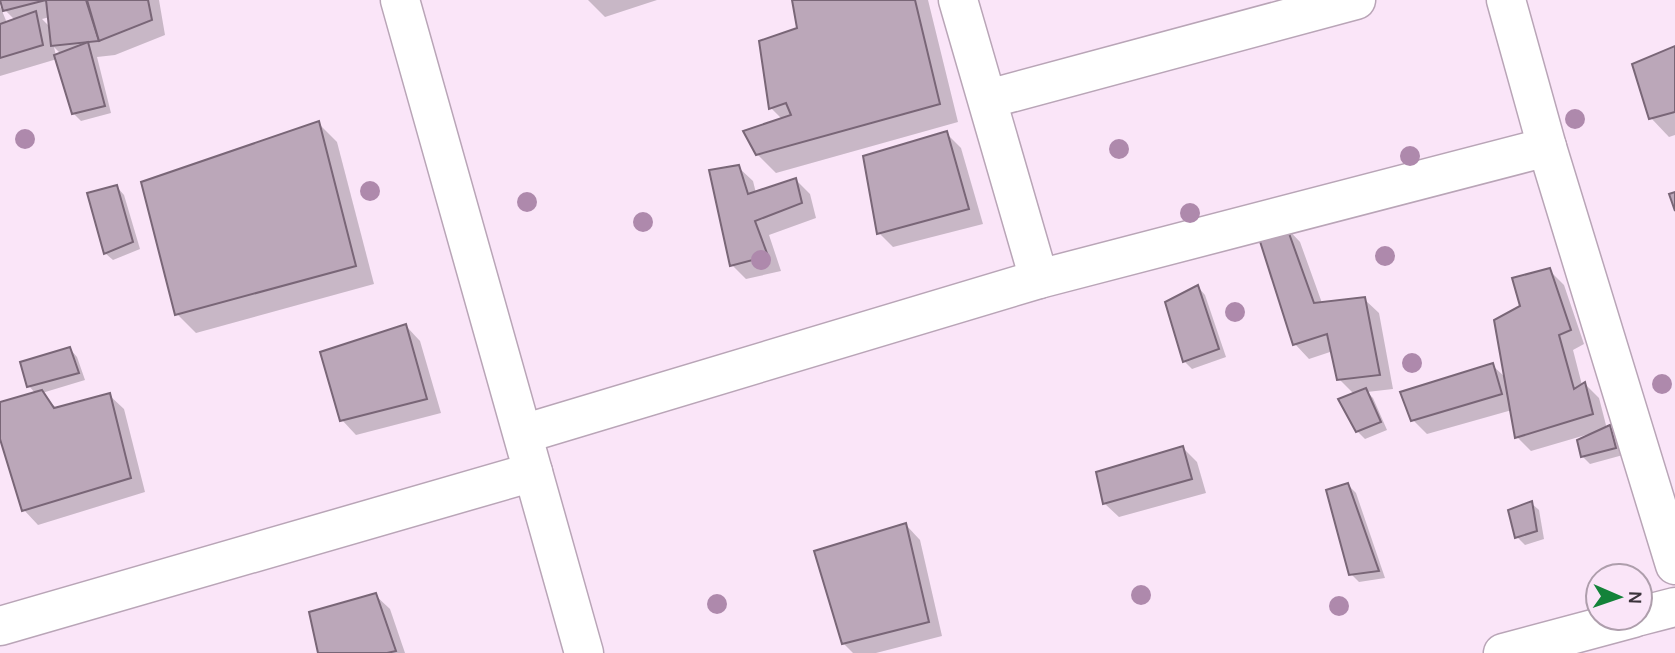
<svg xmlns="http://www.w3.org/2000/svg" width="1675" height="653" font-family="Karla,sans-serif">
<style>
.shadow{fill:#0003;fill-rule:evenodd}
.building{fill:#bba7b9;stroke:#796677;stroke-width:2}
.lines{fill:none;stroke-linecap:round;stroke-linejoin:round}
.minor-casing{stroke:#b9a5b7;stroke-width:41}
.minor{stroke:#fff;stroke-width:38}
.tree{fill:#ae89ac}
</style>
<rect width="100%" height="100%" fill="#fae5f8"/>
<g class="shadow">
<path d="M2 0H159L165 35 115 55 97 57 111 113 81 121 73 113 57 59 0 76V6L7 23 15 20 5 10ZM50 17 51 28 42 19ZM54 47 61 54 56 56Z"/>
<path d="M588 0H657L605 17Z"/>
<path d="M794 0H928L958 122 776 173 757 154 783 120 771 108 799 29Z"/>
<path d="M1675 48V135L1669 137 1651 118Z"/>
<path d="M318 123 337 142 374 284 196 333 177 314Z"/>
<path d="M946 133 961 148 983 224 893 247 879 233Z"/>
<path d="M738 167 753 181 756 193 796 180 810 194 816 218 769 235 781 271 746 279 732 265Z"/>
<path d="M117 187 124 195 140 249 113 260 105 253Z"/>
<path d="M1286 227 1300 242 1322 303 1364 299 1379 313 1393 389 1367 392 1373 398 1387 430 1365 439 1357 431 1355 395 1339 379 1333 351 1309 359 1295 344Z"/>
<path d="M1549 270 1564 285 1584 344 1573 350 1582 385 1585 384 1599 398 1607 429 1610 427 1618 435 1623 455 1590 464 1582 456 1589 434 1531 451 1517 437 1512 410 1427 434 1413 420 1492 365 1507 379 1522 306Z"/>
<path d="M1198 287 1205 295 1226 357 1192 369 1184 361Z"/>
<path d="M406 326 420 341 441 413 356 435 342 420Z"/>
<path d="M70 349 77 357 85 380 42 393 57 409 109 395 124 409 145 492 38 525 24 510 0 433V404L36 394 29 386Z"/>
<path d="M1183 448 1197 462 1206 493 1119 517 1104 503Z"/>
<path d="M1348 485 1356 493 1385 578 1359 582 1351 574Z"/>
<path d="M1531 503 1539 510 1544 539 1525 545 1517 537Z"/>
<path d="M906 525 920 540 942 636 876 653H853L843 643Z"/>
<path d="M375 595 390 609 405 653H320Z"/>
</g>
<g class="building">
<path d="M0 0H86L99 41 51 46 46 0 3 11Z"/>
<path d="M87 0H148L152 20 99 41Z"/>
<path d="M792 0H915L940 104 756 155 743 131 791 115 786 103 769 109 759 41 797 28Z"/>
<path d="M36 11 43 45 0 58V24Z"/>
<path d="M88 42 105 106 72 114 54 55Z"/>
<path d="M1675 46V112L1649 119 1632 64Z"/>
<path d="M319 121 356 266 175 315 141 182Z"/>
<path d="M947 131 969 209 877 234 863 156Z"/>
<path d="M739 165 748 194 796 178 802 203 755 221 768 256 730 266 709 170Z"/>
<path d="M117 185 133 242 104 254 87 193Z"/>
<path d="M1675 192V211L1669 194Z"/>
<path d="M1286 225 1314 303 1365 297 1380 375 1337 380 1327 334 1293 345 1257 232Z"/>
<path d="M1550 268 1571 330 1559 335 1574 389 1585 382 1593 414 1515 438 1494 320 1520 306 1512 278Z"/>
<path d="M1198 285 1219 349 1183 362 1165 302Z"/>
<path d="M406 324 427 399 340 421 320 352Z"/>
<path d="M70 347 79 373 27 387 20 362Z"/>
<path d="M1493 363 1502 394 1411 421 1400 392Z"/>
<path d="M1366 388 1381 422 1356 432 1338 399Z"/>
<path d="M42 390 54 408 110 393 131 478 22 511 0 439V402Z"/>
<path d="M1610 425 1616 448 1581 457 1577 440Z"/>
<path d="M1183 446 1192 479 1103 504 1096 472Z"/>
<path d="M1348 483 1379 571 1349 575 1326 490Z"/>
<path d="M1532 501 1537 531 1515 538 1508 510Z"/>
<path d="M906 523 929 622 842 644 814 551Z"/>
<path d="M376 593 396 651 387 653H318L309 612Z"/>
</g>
<g class="lines">
<g class="minor-casing">
<g id="minor">
<path d="M400 0 584 653"/>
<path d="M958 0 1039 279"/>
<path d="M1506 0 1547 147 1675 565"/>
<path d="M988 99 1356 0"/>
<path d="M523 434 1039 279 1547 147"/>
<path d="M1640 616 1675 607"/>
<path d="M0 626 533 472"/>
<path d="M1503 653 1634 618"/>
</g>
</g>
<use href="#minor" class="minor"/>
</g>
<g class="tree">
<circle cx="1575" cy="119" r="10"/>
<circle cx="25" cy="139" r="10"/>
<circle cx="1119" cy="149" r="10"/>
<circle cx="1410" cy="156" r="10"/>
<circle cx="370" cy="191" r="10"/>
<circle cx="527" cy="202" r="10"/>
<circle cx="1190" cy="213" r="10"/>
<circle cx="643" cy="222" r="10"/>
<circle cx="1385" cy="256" r="10"/>
<circle cx="761" cy="260" r="10"/>
<circle cx="1235" cy="312" r="10"/>
<circle cx="1412" cy="363" r="10"/>
<circle cx="1662" cy="384" r="10"/>
<circle cx="1141" cy="595" r="10"/>
<circle cx="717" cy="604" r="10"/>
<circle cx="1339" cy="606" r="10"/>
</g>
<g transform="translate(1619 597) rotate(92)"><circle r="33" fill="#fae5f8" stroke="#ae9eac" stroke-width="2"/>
<path d="M0-5L12 26L0 18L-12 26Z" fill="#138239"/>
<text y="-10" font-size="19" font-weight="bold" text-anchor="middle" fill="#3b333b">N</text>
</g>
</svg>
